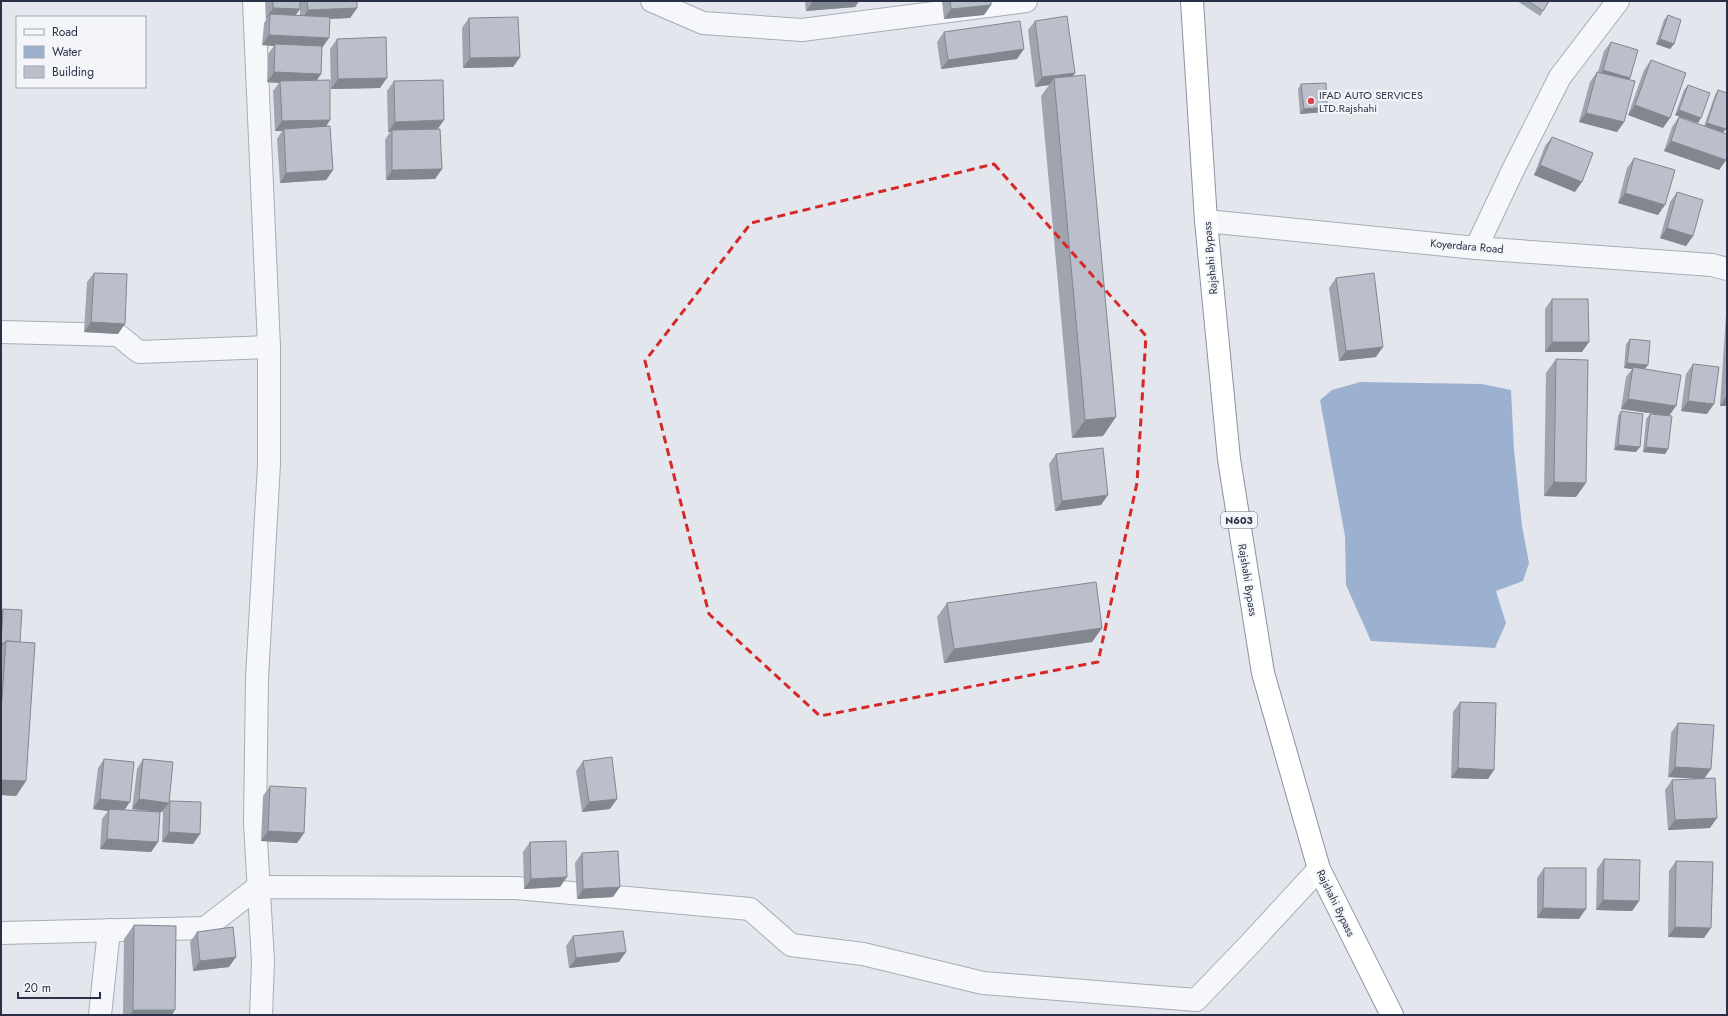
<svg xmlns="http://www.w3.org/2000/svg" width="1728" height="1016" font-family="Jost,sans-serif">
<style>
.water{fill:#9bb1cf}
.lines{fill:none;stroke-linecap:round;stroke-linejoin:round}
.minor-casing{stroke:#a7acb7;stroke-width:24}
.trunk-casing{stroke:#8992a5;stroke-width:24}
.minor{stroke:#f6f7fa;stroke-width:22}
.trunk{stroke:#fff;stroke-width:22}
.wall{fill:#a0a4af}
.shaded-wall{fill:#82868e}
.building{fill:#babfcb;stroke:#82868e}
.marked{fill:none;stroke:#d62828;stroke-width:3;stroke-dasharray:8 5;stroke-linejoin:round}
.poi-dot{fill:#dc3e4a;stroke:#f3f5f9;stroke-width:1.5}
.labels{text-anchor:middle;stroke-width:4;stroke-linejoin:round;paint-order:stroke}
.shield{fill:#f3f5f9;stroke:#666c7c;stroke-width:1}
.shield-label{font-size:10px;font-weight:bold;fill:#293147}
.poi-label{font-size:11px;fill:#293147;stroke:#f3f5f9;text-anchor:start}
.street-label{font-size:11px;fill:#293147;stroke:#f3f5f9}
</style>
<rect width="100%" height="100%" fill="#e3e6ec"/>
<polygon class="water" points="1360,382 1482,384 1511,390 1514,450 1522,526 1529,563 1523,581 1496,591 1506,623 1495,648 1371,641 1346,585 1345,536 1320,400 1332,390"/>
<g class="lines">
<defs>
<g id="minor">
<polyline points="254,1 269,347 269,464 257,678 255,823 263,962 261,1015"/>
<polyline points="652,1 703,23 802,30 1026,1"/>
<polyline points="1206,221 1476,248 1712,265 1727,269"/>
<polyline points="1476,248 1513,170 1560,77 1618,1"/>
<polyline points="1,332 118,335 139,352 269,347"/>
<polyline points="1,933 205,928 258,887 516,888 750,909 791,945 863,954 983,983 1196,1000 1247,947 1319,869"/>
<polyline points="100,1015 109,930"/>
</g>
<polyline id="trunk" points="1192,1 1206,221 1229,459 1263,673 1319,869 1392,1015"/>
</defs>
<use href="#minor" class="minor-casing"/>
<use href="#trunk" class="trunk-casing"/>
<use href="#minor" class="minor"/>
<use href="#trunk" class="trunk"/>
</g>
<g class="wall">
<polygon points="266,1 300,1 295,15 300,15 300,1 357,1 357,8 350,18 330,19 322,48 321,74 317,80 330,120 326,127 333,170 326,180 280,183 277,139 282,131 275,131 273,91 279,83 267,82 268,54 274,46 262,45 264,23 267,18 266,18"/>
<polygon points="805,1 859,1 855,7 806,11"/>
<polygon points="942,1 991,1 991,5 984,15 944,19"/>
<polygon points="1517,1 1549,1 1540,16"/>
<polygon points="1668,15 1674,44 1670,49 1656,44 1664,20"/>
<polygon points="469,18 520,57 513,67 463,68 462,28"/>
<polygon points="1035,21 1075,73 1073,76 1103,436 1072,438 1041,96 1049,85 1035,87 1028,30"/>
<polygon points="944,32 1017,59 941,69 937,42"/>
<polygon points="337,39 380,88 331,89 330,49"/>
<polygon points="1611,42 1630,78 1629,80 1624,122 1617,132 1579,122 1590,82 1597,72 1598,72 1604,51"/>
<polygon points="1651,60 1663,128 1628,115 1644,70"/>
<polygon points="394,81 438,129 442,169 435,179 386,180 385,140 390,132 388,132 387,91"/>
<polygon points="1301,84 1327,107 1324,112 1300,114 1298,89"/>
<polygon points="1688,85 1698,123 1675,115 1684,90"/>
<polygon points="1718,90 1726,129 1723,132 1726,160 1719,170 1664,151 1672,127 1679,117 1704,126 1715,95"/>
<polygon points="1552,137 1575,192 1534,175 1545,146"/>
<polygon points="1634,158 1658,215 1618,203 1627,168"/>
<polygon points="1677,192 1693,236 1686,246 1660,238 1670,202"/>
<polygon points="94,273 118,334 84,332 87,282"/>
<polygon points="1336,278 1376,357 1339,361 1329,288"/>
<polygon points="1552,299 1582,352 1545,352 1545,309"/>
<polygon points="1727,312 1727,406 1720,406 1726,314"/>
<polygon points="1630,339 1645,369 1669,416 1621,409 1626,377 1632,369 1624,368 1626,344"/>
<polygon points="1556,359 1576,497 1544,496 1546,373"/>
<polygon points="1693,364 1707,414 1681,411 1686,374"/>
<polygon points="1621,411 1636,452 1614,450 1618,416"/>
<polygon points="1650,414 1668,449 1665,454 1643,452 1646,419"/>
<polygon points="1056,454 1101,505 1055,511 1049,464"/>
<polygon points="947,603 1102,628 1092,642 944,663 937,617"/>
<polygon points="3,609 20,642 26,781 16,796 1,795 1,612"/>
<polygon points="1460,702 1488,779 1451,778 1453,712"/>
<polygon points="1678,723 1705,778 1710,828 1668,830 1665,790 1672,780 1699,779 1668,777 1671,733"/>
<polygon points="104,759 125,810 152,811 132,809 137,769 143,759 162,812 160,812 158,842 151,852 100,849 102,819 108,811 93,809 98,768"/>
<polygon points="583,761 610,809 582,812 576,771"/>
<polygon points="270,786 304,833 297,843 261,841 263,796"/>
<polygon points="170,801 200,834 193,844 162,842 163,811"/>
<polygon points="530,842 560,887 524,889 523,852"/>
<polygon points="582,853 613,897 577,899 575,863"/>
<polygon points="1604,859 1639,901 1632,911 1596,910 1597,869"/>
<polygon points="1676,861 1704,938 1668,937 1669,871"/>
<polygon points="1544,868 1579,919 1537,918 1537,878"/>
<polygon points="134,925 172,1015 123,1015 124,939"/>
<polygon points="197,932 229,967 193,971 190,942"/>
<polygon points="573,936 619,962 569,968 566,946"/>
</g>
<g class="shaded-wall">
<polygon points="813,1 859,1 855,7 806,11"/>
<polygon points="991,5 984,15 944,19 951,9"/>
<polygon points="273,8 300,9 293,19 270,14 267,18 266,18"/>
<polygon points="357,8 350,18 301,20 308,10"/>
<polygon points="269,35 329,38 322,48 275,44 274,46 262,45"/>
<polygon points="1660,39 1674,44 1670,49 1656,44"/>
<polygon points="1024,49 1017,59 941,69 948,60"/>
<polygon points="520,57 513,67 463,68 470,58"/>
<polygon points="1603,70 1630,78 1623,88 1596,80"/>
<polygon points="274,72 321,74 314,84 280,81 279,83 267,82"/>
<polygon points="1075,73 1068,83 1054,78 1049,85 1035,87 1042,77"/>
<polygon points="387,78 380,88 331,89 338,79"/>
<polygon points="1635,105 1670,118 1663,128 1628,115"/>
<polygon points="1327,107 1324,112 1300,114 1304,109"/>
<polygon points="1679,110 1701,118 1698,123 1675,115"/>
<polygon points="1586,113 1624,122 1617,132 1579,122"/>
<polygon points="330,120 323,130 284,129 282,131 275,131 282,121"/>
<polygon points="444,120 437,130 392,130 390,132 388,132 395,122"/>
<polygon points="1707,123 1726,129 1722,134 1704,128"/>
<polygon points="1671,141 1726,160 1719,170 1664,151"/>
<polygon points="1540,165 1582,182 1575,192 1534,175"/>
<polygon points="442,169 435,179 386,180 392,170"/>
<polygon points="333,170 326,180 280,183 286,173"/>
<polygon points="1625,193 1665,205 1658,215 1618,203"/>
<polygon points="1667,228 1693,236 1686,246 1660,238"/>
<polygon points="91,322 125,324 118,334 84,332"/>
<polygon points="1552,342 1589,342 1582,352 1545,352"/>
<polygon points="1383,347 1376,357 1339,361 1346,351"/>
<polygon points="1627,363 1648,365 1644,370 1633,367 1632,369 1624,368"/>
<polygon points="1727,395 1727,406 1720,406"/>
<polygon points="1628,399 1676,406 1669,416 1621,409"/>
<polygon points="1688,401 1714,404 1707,414 1681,411"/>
<polygon points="1116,417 1103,436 1072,438 1085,420"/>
<polygon points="1618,445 1640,447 1636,452 1614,450"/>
<polygon points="1646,447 1668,449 1665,454 1643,452"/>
<polygon points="1554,482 1586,483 1576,497 1544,496"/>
<polygon points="1108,495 1101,505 1055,511 1062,501"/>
<polygon points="1102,628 1092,642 944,663 954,649"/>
<polygon points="1,643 4,643 1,648"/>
<polygon points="1675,767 1711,769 1704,779 1668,777"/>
<polygon points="1458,768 1494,770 1488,779 1451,778"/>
<polygon points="1,780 26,781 16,796 1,795"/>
<polygon points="100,799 130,802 123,812 109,809 108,811 93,809"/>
<polygon points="139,799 169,803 162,812 132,809"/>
<polygon points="617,799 610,809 582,812 589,802"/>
<polygon points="1717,818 1710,828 1668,830 1675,820"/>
<polygon points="268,831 304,833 297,843 261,841"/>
<polygon points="169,832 200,834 193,844 162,842"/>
<polygon points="107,839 158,842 151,852 100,849"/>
<polygon points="567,877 560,887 524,889 531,879"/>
<polygon points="620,887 613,897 577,899 583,889"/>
<polygon points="1603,900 1639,901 1632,911 1596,910"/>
<polygon points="1543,908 1586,909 1579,919 1537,918"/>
<polygon points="1675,927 1711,928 1704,938 1668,937"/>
<polygon points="626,952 619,962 569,968 576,958"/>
<polygon points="236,957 229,967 193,971 200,961"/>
<polygon points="133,1010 175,1010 172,1015 130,1015"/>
</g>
<g class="building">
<polygon points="273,1 300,1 300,9 273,8"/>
<polygon points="307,1 357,1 357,8 308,10"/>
<polygon points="950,1 991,1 991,5 951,9"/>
<polygon points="1528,1 1549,1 1543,11"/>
<polygon points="270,14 330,17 329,38 269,35"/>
<polygon points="1668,15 1681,20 1674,44 1660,39"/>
<polygon points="1067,16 1075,73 1042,77 1035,21"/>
<polygon points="518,17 520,57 470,58 469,18"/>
<polygon points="1020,21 1024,49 948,60 944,32"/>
<polygon points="386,37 387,78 338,79 337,39"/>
<polygon points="1611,42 1638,50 1630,78 1603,70"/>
<polygon points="275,44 322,46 321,74 274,72"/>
<polygon points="1651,60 1686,73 1670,118 1635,105"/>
<polygon points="1597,72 1635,81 1624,122 1586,113"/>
<polygon points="1085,75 1116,417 1085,420 1054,78"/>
<polygon points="330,80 330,120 282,121 280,81"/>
<polygon points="443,80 444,120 395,122 394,81"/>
<polygon points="1326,83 1327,107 1304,109 1301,84"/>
<polygon points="1688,85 1710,93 1701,118 1679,110"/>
<polygon points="1718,90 1727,93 1727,125 1726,129 1707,123"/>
<polygon points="1679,117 1727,134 1727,157 1726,160 1671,141"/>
<polygon points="330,126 333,170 286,173 284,129"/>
<polygon points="440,129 442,169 392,170 392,130"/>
<polygon points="1552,137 1593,153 1582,182 1540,165"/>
<polygon points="1634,158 1675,170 1665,205 1625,193"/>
<polygon points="1677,192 1703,200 1693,236 1667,228"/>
<polygon points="94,273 127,274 125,324 91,322"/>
<polygon points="1374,273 1383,347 1346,351 1336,278"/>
<polygon points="1552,299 1588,299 1589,342 1552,342"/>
<polygon points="1630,339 1650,341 1648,365 1627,363"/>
<polygon points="1556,359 1588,360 1586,483 1554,482"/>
<polygon points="1693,364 1719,367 1714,404 1688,401"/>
<polygon points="1633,367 1681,375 1676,406 1628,399"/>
<polygon points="1621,411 1643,414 1640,447 1618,445"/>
<polygon points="1650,414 1672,416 1668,449 1646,447"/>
<polygon points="1103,448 1108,495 1062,501 1056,454"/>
<polygon points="1096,582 1102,628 954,649 947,603"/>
<polygon points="3,609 22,610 20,642 6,641 4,643 1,643"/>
<polygon points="6,641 35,643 26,781 1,780 1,712"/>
<polygon points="1460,702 1496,703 1494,770 1458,768"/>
<polygon points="1678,723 1714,725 1711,769 1675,767"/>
<polygon points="612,757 617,799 589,802 583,761"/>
<polygon points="104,759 134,762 130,802 100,799"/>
<polygon points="143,759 173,762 169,803 139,799"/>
<polygon points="1715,778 1717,818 1675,820 1672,780"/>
<polygon points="270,786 306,788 304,833 268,831"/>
<polygon points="170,801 201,802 200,834 169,832"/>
<polygon points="109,809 160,812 158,842 107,839"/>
<polygon points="566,841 567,877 531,879 530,842"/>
<polygon points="618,851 620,887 583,889 582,853"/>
<polygon points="1604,859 1640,860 1639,901 1603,900"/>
<polygon points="1676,861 1713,862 1711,928 1675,927"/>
<polygon points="1544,868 1586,868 1586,909 1543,908"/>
<polygon points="134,925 176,926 175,1010 133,1010"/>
<polygon points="233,927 236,957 200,961 197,932"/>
<polygon points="623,931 626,952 576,958 573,936"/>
</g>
<path class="marked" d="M994,164L1146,336L1137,483L1098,662L820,716L709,614L645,361L751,223Z"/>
<circle class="poi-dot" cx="1311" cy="101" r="4"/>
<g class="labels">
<rect class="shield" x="1221" y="512" width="36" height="16" rx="3"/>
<g class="shield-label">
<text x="1239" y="524">N603</text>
</g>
<g class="poi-label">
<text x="1319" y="99">IFAD AUTO SERVICES<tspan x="1319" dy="13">LTD.Rajshahi</tspan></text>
</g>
<g class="street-label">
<text transform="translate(1467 246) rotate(5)" y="4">Koyerdara Road</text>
<text transform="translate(1210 258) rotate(-95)" y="4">Rajshahi Bypass</text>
<text transform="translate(1248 580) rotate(81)" y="4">Rajshahi Bypass</text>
<text transform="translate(1336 903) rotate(64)" y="4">Rajshahi Bypass</text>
</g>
</g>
<rect width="1728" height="1016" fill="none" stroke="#293147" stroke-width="4"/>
<rect x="16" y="16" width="130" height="72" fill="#f3f5f9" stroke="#a2a7b2"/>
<rect x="24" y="29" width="20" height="6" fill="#f6f7fa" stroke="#a2a7b2"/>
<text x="52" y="36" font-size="12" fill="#293147">Road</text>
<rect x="24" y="46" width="20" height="12" fill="#9bb1cf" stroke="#a2a7b2"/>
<text x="52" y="56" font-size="12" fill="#293147">Water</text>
<rect x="24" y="66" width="20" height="12" fill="#babfcb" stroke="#a2a7b2"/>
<text x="52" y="76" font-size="12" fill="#293147">Building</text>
<path d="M18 992v6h82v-6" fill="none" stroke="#293147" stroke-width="2"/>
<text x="24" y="992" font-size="12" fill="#293147" stroke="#f3f5f9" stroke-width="3" paint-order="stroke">20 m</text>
</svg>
